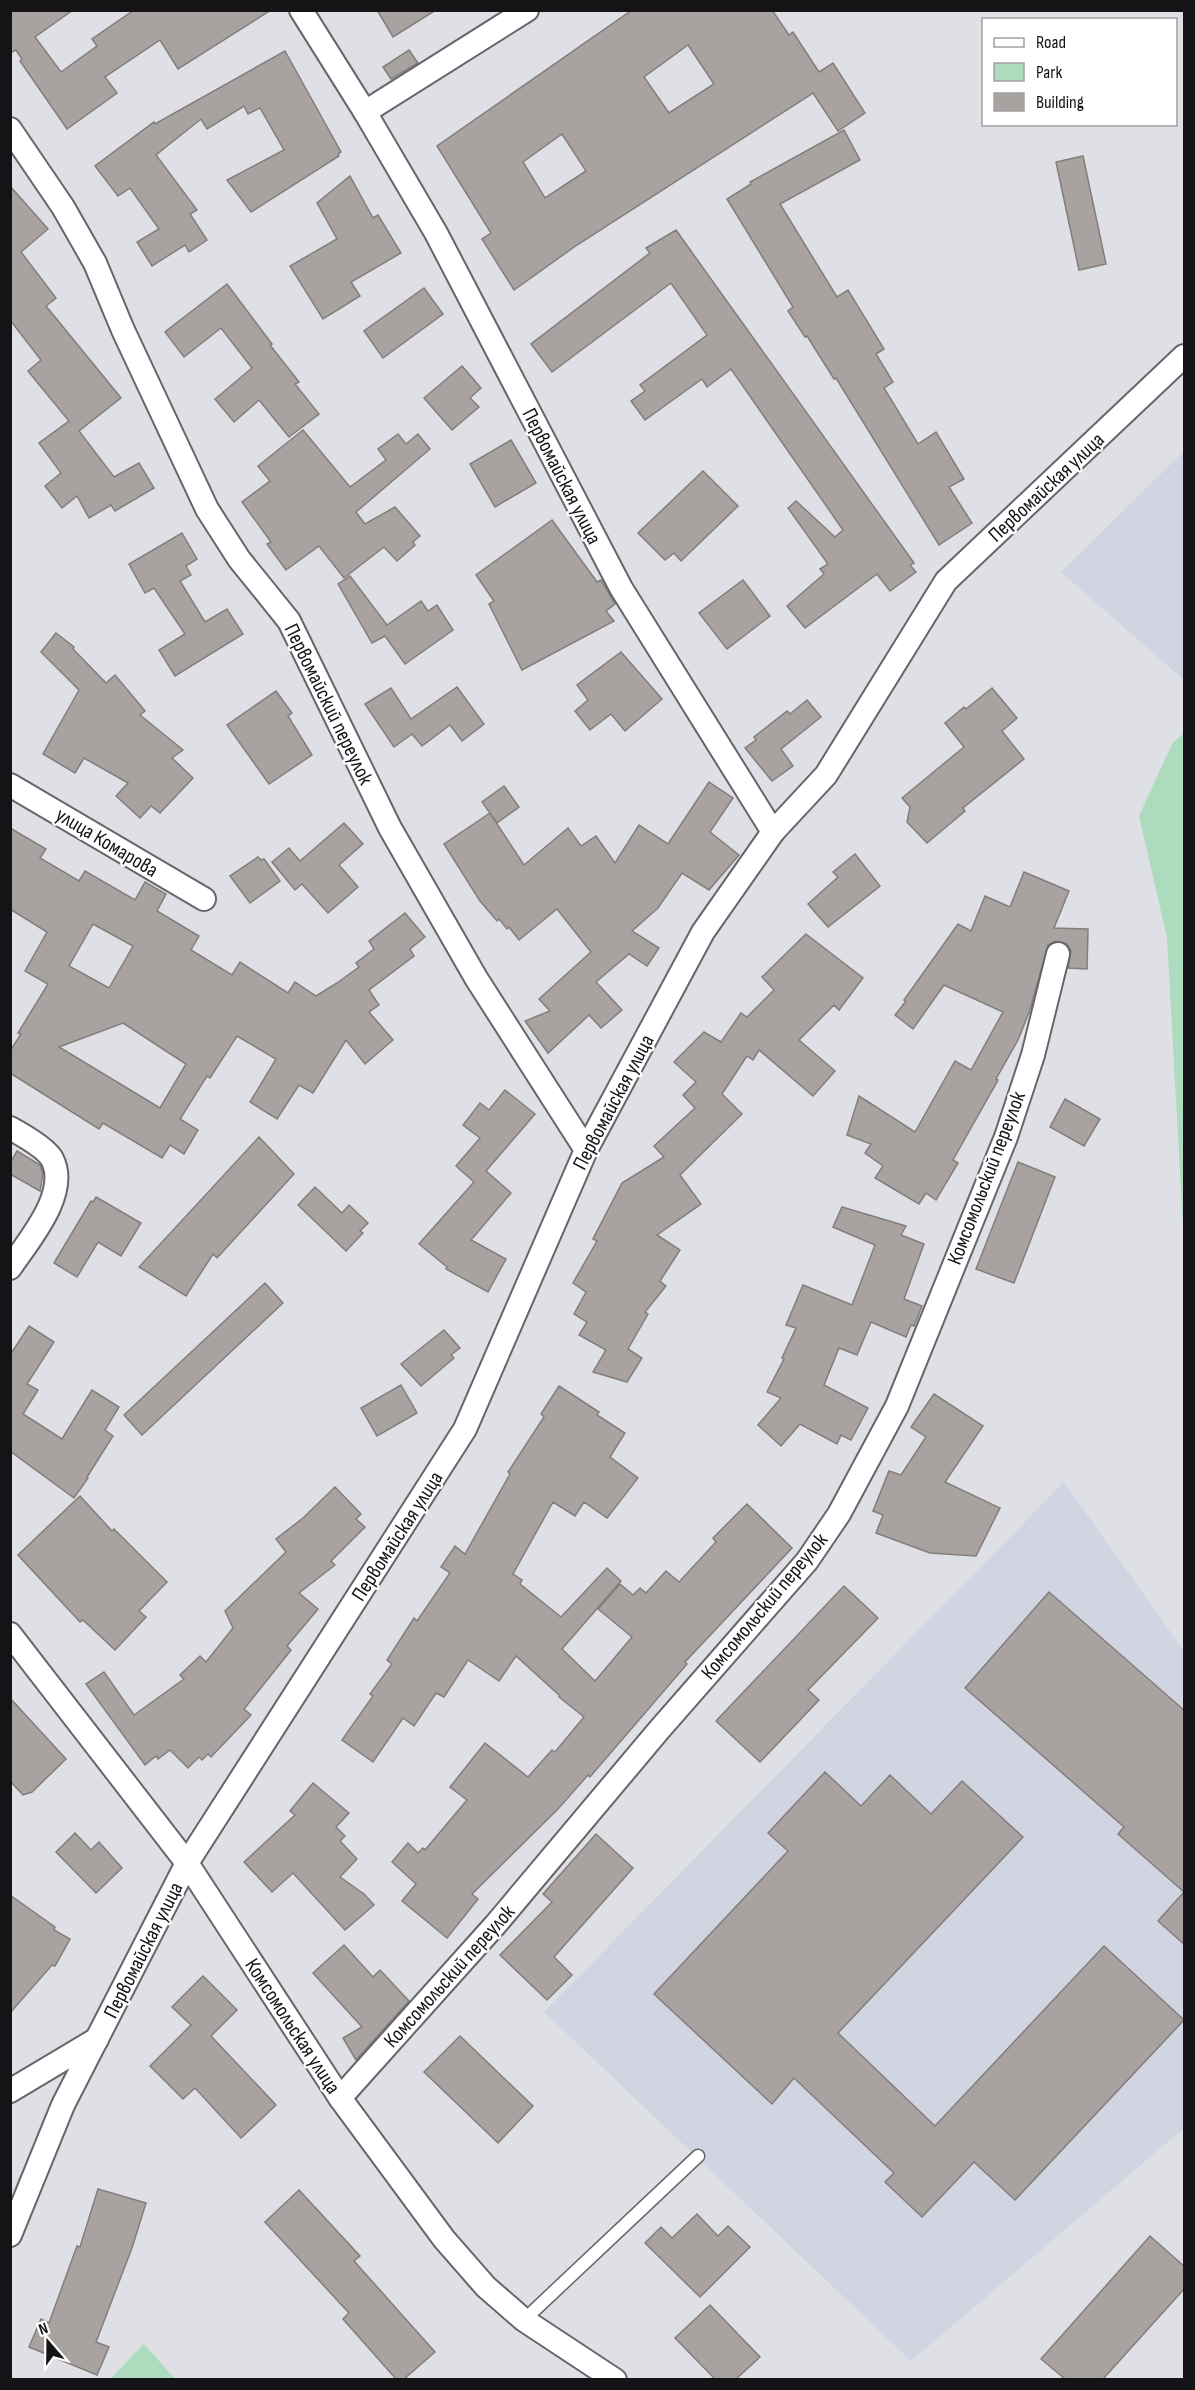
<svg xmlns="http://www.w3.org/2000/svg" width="1195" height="2390" font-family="'Sofia Sans Condensed',sans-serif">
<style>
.built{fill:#d1d5e2}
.green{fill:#addbbd}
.building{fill:#a8a2a0;stroke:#837d7b;stroke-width:1.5;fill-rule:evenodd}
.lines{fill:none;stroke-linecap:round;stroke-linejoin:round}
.lane-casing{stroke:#65666b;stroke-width:15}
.street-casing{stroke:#65666b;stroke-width:26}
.lane{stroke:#fff;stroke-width:12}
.street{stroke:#fff;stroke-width:22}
.labels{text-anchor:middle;stroke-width:4.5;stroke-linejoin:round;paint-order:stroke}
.street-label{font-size:21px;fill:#141416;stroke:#fff}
</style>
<rect width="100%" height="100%" fill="#dfe0e6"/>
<g class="built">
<polygon points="1184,451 1184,450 1184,680 1061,572"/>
<polygon points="1064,1482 1184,1651 1184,2128 911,2361 544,2012"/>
</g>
<g class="green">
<polygon points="1184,733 1184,1244 1167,938 1139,816 1172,744"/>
<polygon points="144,2344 175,2379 110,2379"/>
</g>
<g class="building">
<polygon points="10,10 73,10 35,37 61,72 97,46 92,39 134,10 271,10 178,69 160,40 105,77 117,93 67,129 20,61 22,59 16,50 10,53"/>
<polygon points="377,10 436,10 393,37"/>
<path d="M632,10H772L789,35L793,32L819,72L833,63L865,113L838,131L813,93L577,245L514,290L482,239L491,233L437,146ZM688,45L714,84L669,113L644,77ZM562,134L586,171L545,198L523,162Z"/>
<polygon points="409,50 418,63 391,79 383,67"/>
<polygon points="285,51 341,152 338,154 339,156 251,212 227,180 284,150 260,108 248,114 244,106 207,129 201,119 156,155 197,210 190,214 207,240 189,252 185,245 152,266 137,242 159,229 130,188 118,196 95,166 154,122 155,124"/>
<polygon points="844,130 860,160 780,204 837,297 848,290 884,349 876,354 893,382 884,388 918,444 936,432 964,479 949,487 972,523 939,545 836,378 834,379 807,336 805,337 788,311 793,307 727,199 751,184 750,182"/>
<polygon points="1083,156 1106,264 1079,270 1056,162"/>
<polygon points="350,176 373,218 378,215 401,253 351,282 360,296 323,319 290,266 337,239 317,203"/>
<polygon points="10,186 48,229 21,252 56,298 46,306 121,398 79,431 114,477 139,463 154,488 115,511 111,505 89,518 77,496 62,508 45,486 61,473 39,443 69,421 28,371 41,360 10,320"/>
<polygon points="676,230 914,563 910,565 916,572 890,591 877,574 805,628 787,606 824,574 820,569 828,564 788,508 796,501 835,537 843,530 731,369 707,387 702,379 645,420 631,401 645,391 640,385 707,335 671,283 552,372 531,344 650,253 646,248"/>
<polygon points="227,284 272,344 270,345 299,382 295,384 319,414 289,437 259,400 234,422 215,399 252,368 221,328 184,357 165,332"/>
<polygon points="424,288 443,314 383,358 364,331"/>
<polygon points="462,366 481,388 470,398 479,407 452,430 424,398"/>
<polygon points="303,430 350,487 386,460 378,449 398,434 406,444 418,434 430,449 356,512 365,524 395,507 420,536 413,542 415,545 397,561 384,547 344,578 319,546 286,570 267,544 271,542 242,502 270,481 258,466"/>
<polygon points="511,440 536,483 495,507 470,464"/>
<polygon points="703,471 738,506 681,561 674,553 665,560 638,533"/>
<polygon points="552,520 597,582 601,580 615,604 606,611 614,621 522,670 489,604 494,601 476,575"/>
<polygon points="182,533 197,559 186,566 191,575 180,581 205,622 227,609 243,634 175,676 159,650 185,634 154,588 145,593 129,564"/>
<polygon points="350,576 387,625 421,601 428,611 437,605 453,630 405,664 385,636 372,643 338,584"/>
<polygon points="743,580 770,616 727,649 699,613"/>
<polygon points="56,633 74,647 73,649 106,683 115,675 145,711 140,715 183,750 172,758 193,778 160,813 151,806 140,818 116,796 128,783 84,758 75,773 43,754 79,690 41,652"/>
<polygon points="621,652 662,699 625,731 611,714 590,730 575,711 588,700 577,685"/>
<polygon points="457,687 484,724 462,741 450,725 422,746 412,734 394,747 365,704 391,688 411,719"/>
<polygon points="992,688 1017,718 1002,731 1024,759 963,808 965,811 927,843 907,822 910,807 902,798 964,747 945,723 964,707 966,709"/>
<polygon points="276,691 292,713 288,716 312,755 269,784 227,725"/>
<polygon points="807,700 821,717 781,749 793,766 772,781 745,748 756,740 754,737 787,711 790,714"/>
<polygon points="709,782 733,798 710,832 739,855 709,890 682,873 658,908 632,931 659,948 647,966 629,954 596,982 622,1010 601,1028 589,1015 548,1053 525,1021 550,1011 539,999 591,952 557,909 519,940 509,927 507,929 499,919 497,921 480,901 444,844 490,813 524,865 568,828 581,846 596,836 615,863 639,825 668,844"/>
<polygon points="504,786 519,807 497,823 482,802"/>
<polygon points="344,823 363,844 339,865 358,887 328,913 302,884 295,890 272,862 289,848 300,861"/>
<path d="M10,828L46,849L40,858L79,881L85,871L135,900L145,882L166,894L157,911L199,936L191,950L232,975L240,962L288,993L295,982L316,996L337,983L359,967L356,963L374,949L369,941L405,913L425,937L410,949L414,956L369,990L379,1005L369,1012L393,1040L365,1064L346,1040L313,1093L299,1085L277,1119L250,1102L276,1059L237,1036L210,1078L207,1076L180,1119L198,1130L184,1154L170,1145L162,1158L103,1123L99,1129L10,1073V1051L21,1034L18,1033L48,984L25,971L47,932L10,909ZM93,924L133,946L109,988L69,966ZM123,1023L186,1064L160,1108L59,1047Z"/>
<polygon points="855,854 880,886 828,927 808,904 838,877 833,872"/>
<polygon points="258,857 261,860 264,859 280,881 250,903 230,876"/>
<polygon points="1024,872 1069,891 1054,928 1088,929 1087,969 1068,968 1071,951 1067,944 1055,941 1048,945 1030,1010 1018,1040 996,1079 998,1080 953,1160 958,1163 936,1200 926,1193 919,1204 875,1178 883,1166 865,1153 871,1144 847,1135 859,1096 915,1132 955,1061 971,1070 1003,1012 944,985 913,1029 895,1015 906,1001 904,1000 958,924 971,931 985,896 1010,907"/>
<polygon points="806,934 863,978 839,1010 834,1005 799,1040 835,1071 813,1096 759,1050 753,1060 747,1056 722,1094 742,1114 680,1175 701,1204 657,1235 680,1250 660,1281 666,1286 645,1312 648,1314 628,1349 642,1358 627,1382 593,1372 606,1350 579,1335 587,1322 574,1314 586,1292 573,1283 597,1241 593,1239 622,1183 664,1157 654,1146 695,1108 683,1095 696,1082 674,1062 704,1032 721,1042 741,1013 747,1017 774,990 762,977"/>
<polygon points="505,1090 535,1114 486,1171 511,1193 471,1240 506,1259 488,1292 446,1269 447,1267 419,1244 474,1182 456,1166 480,1138 463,1125 480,1103 489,1110"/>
<polygon points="1065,1099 1100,1119 1084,1146 1050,1127"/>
<polygon points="259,1137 294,1174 217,1258 213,1254 186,1296 139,1267"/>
<polygon points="17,1151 40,1165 43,1174 40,1191 10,1174 10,1163"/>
<polygon points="1018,1162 1055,1177 1014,1283 976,1269"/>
<polygon points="315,1187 342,1213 349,1205 368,1223 360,1231 363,1233 346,1251 298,1205"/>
<polygon points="96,1197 141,1223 121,1256 98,1242 77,1277 54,1263 91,1201 93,1202"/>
<polygon points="842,1207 906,1226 901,1235 924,1244 904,1299 922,1306 914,1326 911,1325 906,1337 871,1322 857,1355 839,1348 824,1385 868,1408 851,1440 841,1435 837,1444 800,1424 781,1446 758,1425 781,1398 767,1392 784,1359 782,1358 796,1328 786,1325 803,1285 852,1305 875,1245 833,1227"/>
<polygon points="265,1283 283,1303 142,1435 124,1415"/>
<polygon points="29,1326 54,1342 27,1384 38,1390 23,1414 62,1439 92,1390 119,1407 105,1430 113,1436 87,1477 88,1478 74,1498 10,1451 10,1355"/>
<polygon points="444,1330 460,1348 451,1355 454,1358 421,1386 401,1364"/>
<polygon points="401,1385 417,1413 377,1436 361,1408"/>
<polygon points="559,1386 599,1412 597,1415 625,1433 610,1457 638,1478 607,1518 584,1502 575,1516 553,1502 513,1574 522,1580 520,1584 561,1617 607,1568 621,1581 562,1649 595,1681 632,1637 598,1609 620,1584 633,1595 640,1588 646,1593 666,1571 679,1582 716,1542 713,1538 747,1504 792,1548 685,1662 687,1664 590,1777 588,1775 558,1809 472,1894 478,1899 447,1938 402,1901 416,1884 392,1862 408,1843 418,1853 423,1848 425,1850 467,1800 450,1787 485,1743 528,1777 552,1750 555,1752 584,1717 559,1697 560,1696 516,1656 499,1681 468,1660 444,1697 436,1693 414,1726 403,1718 373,1762 342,1740 373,1696 370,1694 392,1664 387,1660 414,1618 417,1621 450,1573 441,1567 455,1546 465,1554 510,1474 508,1472 544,1417 541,1414"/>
<polygon points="934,1394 983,1426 945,1482 1000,1508 976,1556 930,1553 876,1533 883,1515 873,1511 889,1471 901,1475 926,1437 911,1427"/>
<polygon points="335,1487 361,1514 356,1519 365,1527 331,1561 335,1565 299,1593 318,1609 287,1646 291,1650 244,1709 251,1715 211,1757 208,1754 202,1760 199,1757 188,1768 170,1750 158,1759 156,1756 145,1765 86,1684 104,1672 134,1715 184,1679 180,1675 200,1656 206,1662 233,1628 225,1611 286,1552 276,1539 303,1518"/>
<polygon points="80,1496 112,1531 114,1529 167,1582 139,1611 146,1617 115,1650 83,1620 80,1622 18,1555"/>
<polygon points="844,1586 878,1618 808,1690 819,1700 760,1762 716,1721"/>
<polygon points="1049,1592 1185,1711 1185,1945 1158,1921 1184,1892 1118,1834 1124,1827 965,1688"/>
<polygon points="10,1698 66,1759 32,1792 23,1795 10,1781"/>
<polygon points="825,1772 861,1806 890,1775 931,1814 962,1781 1023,1837 838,2033 935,2126 1104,1946 1184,2020 1015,2200 974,2162 922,2217 885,2182 894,2173 794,2078 772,2104 654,1994 788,1851 768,1833"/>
<polygon points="313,1783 349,1813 336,1827 345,1836 340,1841 357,1859 340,1877 364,1894 374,1905 345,1930 293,1873 272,1892 244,1862 295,1815 290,1811"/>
<polygon points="75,1833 91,1850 99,1842 122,1868 96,1893 56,1852"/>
<polygon points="596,1834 633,1868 554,1957 572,1975 547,2000 500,1955 552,1902 543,1894"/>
<polygon points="10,1895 55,1927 54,1930 70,1939 55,1966 52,1965 10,2013"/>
<polygon points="344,1945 373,1977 380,1970 409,2001 356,2060 343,2038 362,2027 313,1973"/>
<polygon points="203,1976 237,2010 211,2036 276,2105 241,2138 195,2088 183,2099 150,2066 191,2025 172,2007"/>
<polygon points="460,2036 533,2106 498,2143 424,2072"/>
<polygon points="98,2189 146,2203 132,2248 96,2342 109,2347 97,2375 29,2347 41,2319 49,2323 77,2246 80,2247"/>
<polygon points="299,2190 360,2256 354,2261 435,2352 404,2379 396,2379 343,2319 349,2313 265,2222"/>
<polygon points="697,2214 718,2236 728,2226 750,2247 700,2297 645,2243 661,2227 672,2238"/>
<polygon points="1150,2236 1185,2267 1185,2288 1103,2379 1065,2379 1041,2359"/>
<polygon points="710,2305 760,2357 736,2379 715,2379 675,2338"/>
</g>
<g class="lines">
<defs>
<polyline id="lane" points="524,2320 698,2156"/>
<g id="street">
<polyline points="301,10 365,112 436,233 621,588 773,832"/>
<polyline points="365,112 527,10"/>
<polyline points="10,129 63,207 95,263 123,330 207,509 239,559 289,621 390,828 476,978 586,1150"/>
<polyline points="10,785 204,899"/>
<path d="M10,1128C21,1134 46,1148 52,1159C70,1193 29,1240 10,1268"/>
<polyline points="10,1634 187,1863 340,2098 444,2239 486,2287 524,2320 615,2380"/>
<polyline points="10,2091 97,2039"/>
<polyline points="340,2098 496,1924 659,1730 807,1561 839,1514 897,1406 1006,1137 1033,1055 1058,954"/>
<polyline points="10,2235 63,2105 187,1863 465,1429 586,1150 703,932 773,832 826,775 946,581 1184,356"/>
</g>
</defs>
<use href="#lane" class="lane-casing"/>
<use href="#street" class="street-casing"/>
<use href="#lane" class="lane"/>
<use href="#street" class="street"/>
</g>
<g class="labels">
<g class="street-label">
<text transform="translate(562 476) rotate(63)" y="7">Первомайская улица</text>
<text transform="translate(1046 487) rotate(-43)" y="7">Первомайская улица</text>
<text transform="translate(329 704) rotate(64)" y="7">Первомайский переулок</text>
<text transform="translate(107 842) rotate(31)" y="7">улица Комарова</text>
<text transform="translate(613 1102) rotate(-62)" y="7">Первомайская улица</text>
<text transform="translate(986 1178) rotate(-69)" y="7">Комсомольский переулок</text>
<text transform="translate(397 1536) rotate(-57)" y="7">Первомайская улица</text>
<text transform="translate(764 1606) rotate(-50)" y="7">Комсомольский переулок</text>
<text transform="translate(143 1950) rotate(-63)" y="7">Первомайская улица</text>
<text transform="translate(449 1976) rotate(-48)" y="7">Комсомольский переулок</text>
<text transform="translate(293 2026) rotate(57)" y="7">Комсомольская улица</text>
</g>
</g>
<rect width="1195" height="2390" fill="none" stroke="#141416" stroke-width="24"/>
<rect x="982" y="18" width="195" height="108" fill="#ffffff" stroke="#a1a1a2" stroke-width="1.5"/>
<rect x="994" y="38" width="30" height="9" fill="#ffffff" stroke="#a1a1a2" stroke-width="1.5"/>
<text x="1036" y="48" font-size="18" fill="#141416">Road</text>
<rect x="994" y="63" width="30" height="18" fill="#addbbd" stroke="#a1a1a2" stroke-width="1.5"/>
<text x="1036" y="78" font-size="18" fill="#141416">Park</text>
<rect x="994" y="93" width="30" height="18" fill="#a8a2a0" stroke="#a1a1a2" stroke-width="1.5"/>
<text x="1036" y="108" font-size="18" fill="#141416">Building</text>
<g transform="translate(48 2342) rotate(340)" stroke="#ffffff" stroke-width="4.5" paint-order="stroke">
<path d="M0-4.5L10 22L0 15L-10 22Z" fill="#141416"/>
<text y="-9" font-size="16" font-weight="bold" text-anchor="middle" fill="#141416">N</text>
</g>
</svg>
